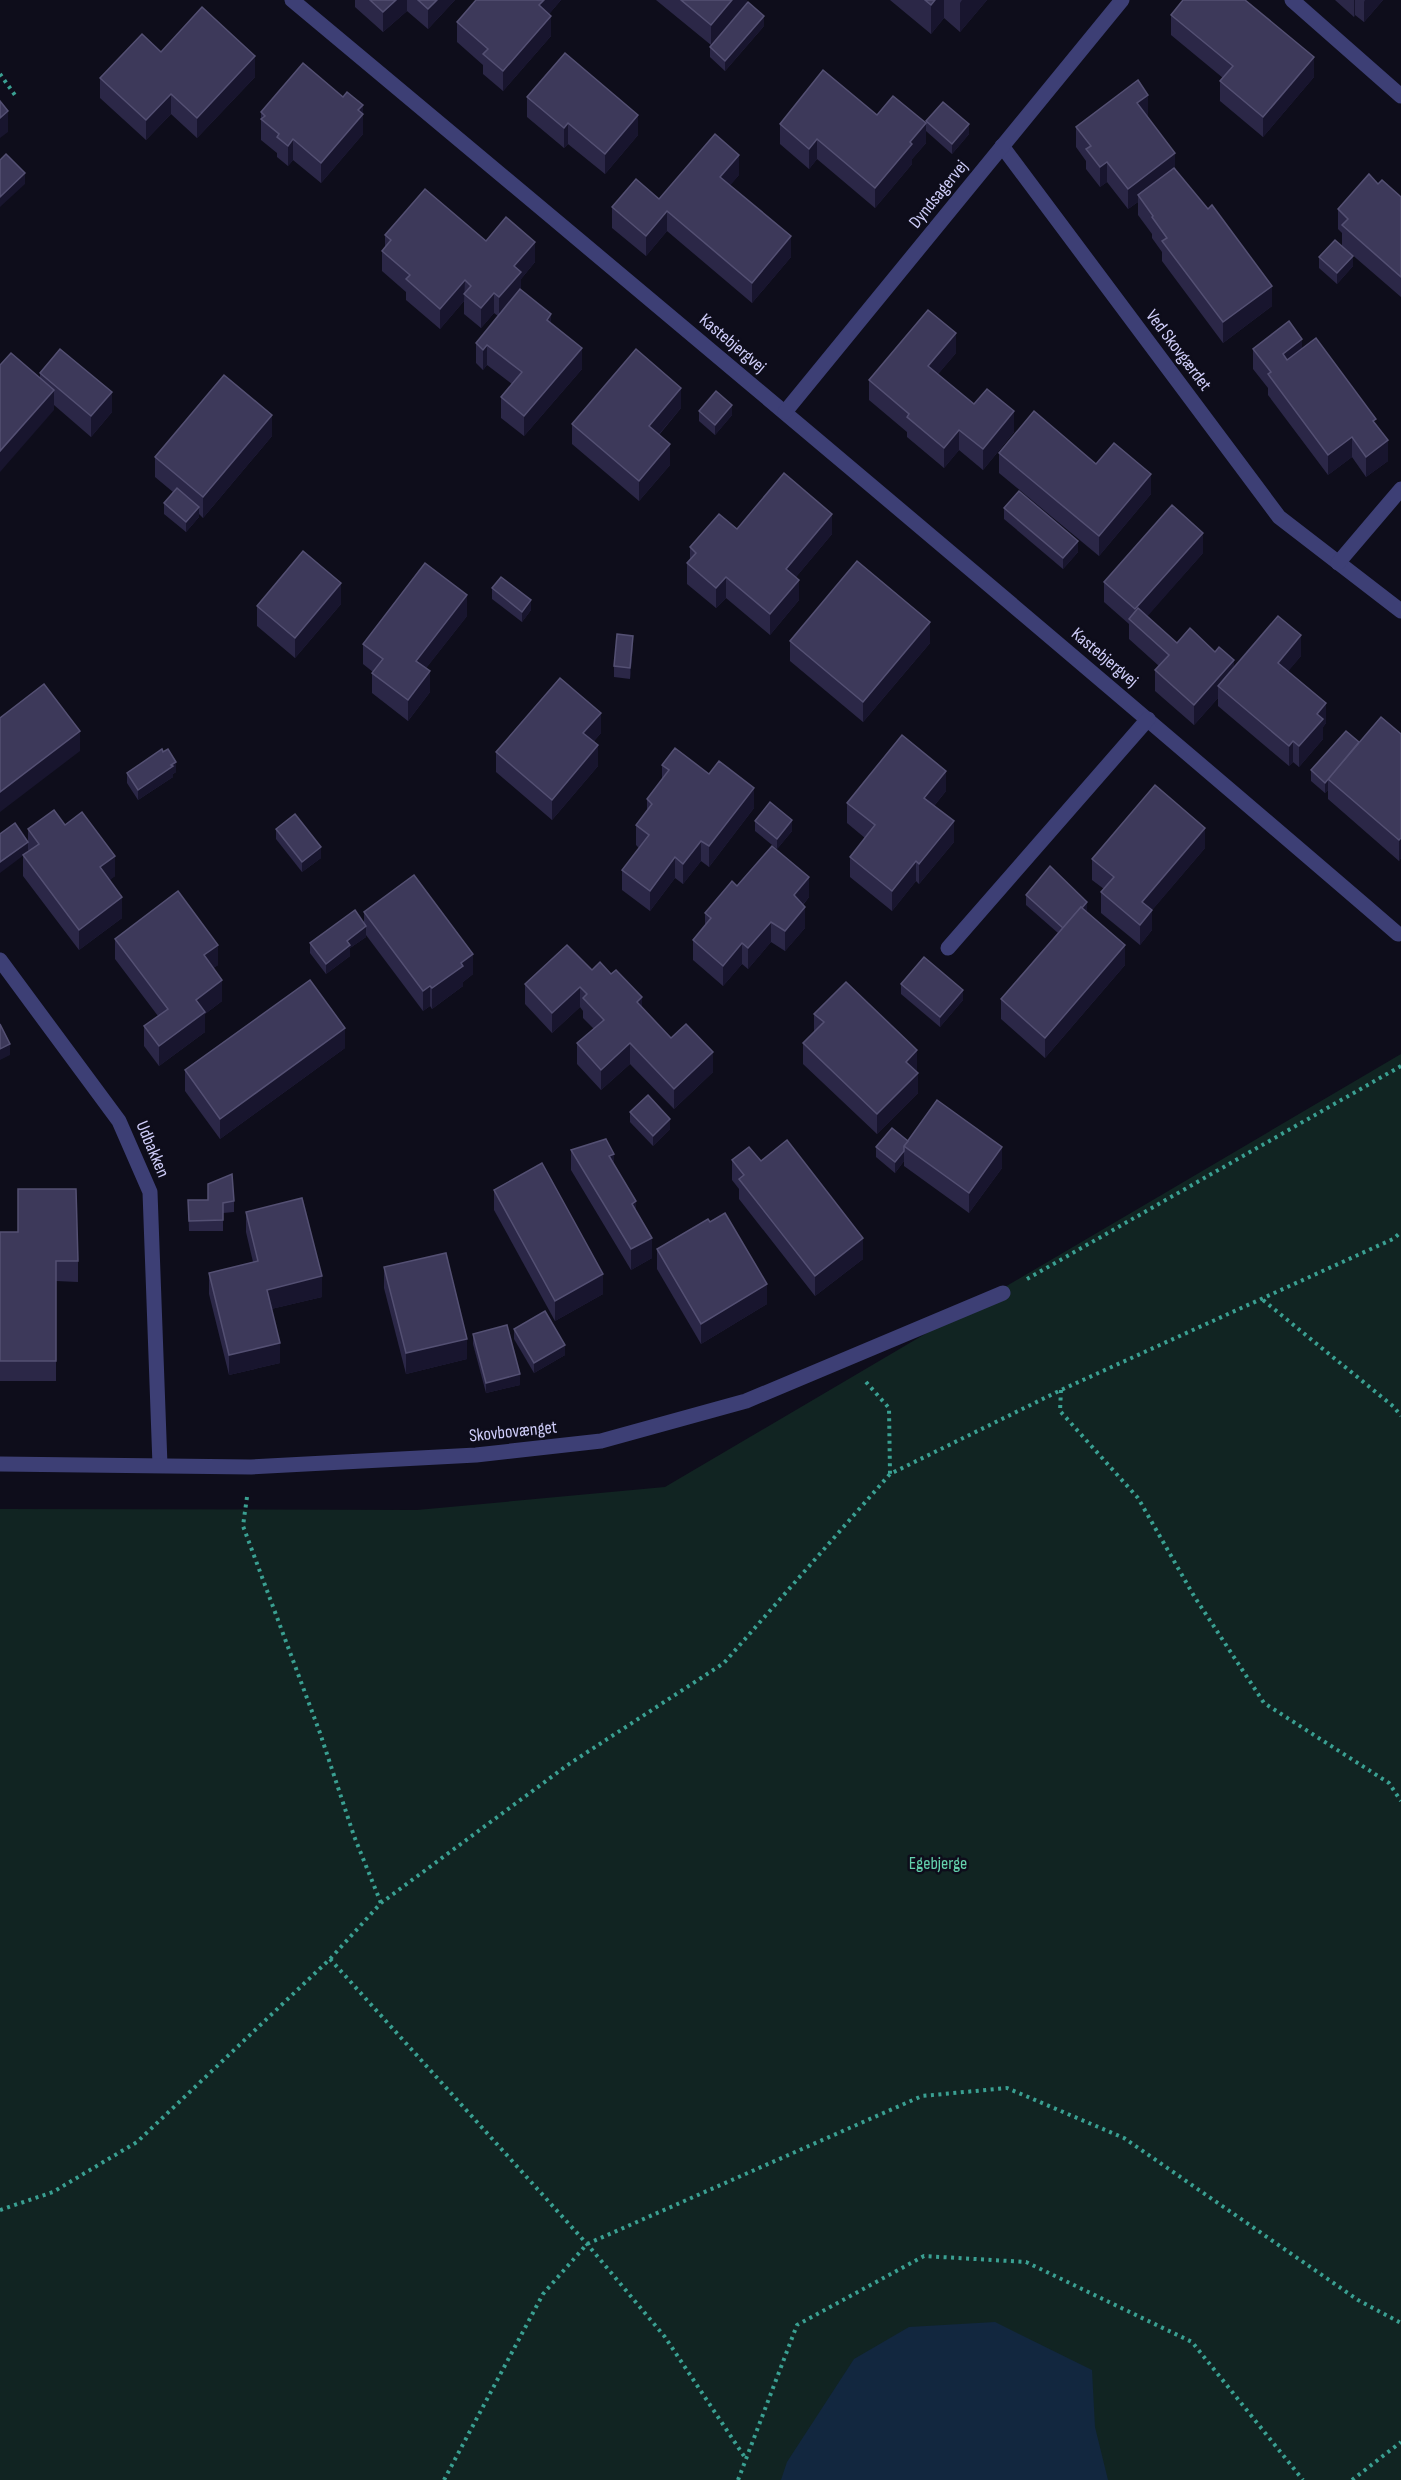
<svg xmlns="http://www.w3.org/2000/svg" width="1401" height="2480" font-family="'Sofia Sans Condensed',sans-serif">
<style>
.green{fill:#112422}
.water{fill:#12273f}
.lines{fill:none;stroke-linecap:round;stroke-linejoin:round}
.path{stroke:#3aa092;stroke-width:4;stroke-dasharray:3 4.5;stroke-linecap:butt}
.minor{stroke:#3d3f75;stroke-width:15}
.wall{fill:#2b2747}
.shaded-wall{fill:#18152e}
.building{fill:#3d395a;stroke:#545073;stroke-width:1.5}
.labels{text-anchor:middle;stroke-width:5;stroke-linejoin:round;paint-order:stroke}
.street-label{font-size:18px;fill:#cfcdf9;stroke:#0e0d1b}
.park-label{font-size:18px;fill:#63d0ac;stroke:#0e0d1b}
</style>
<rect width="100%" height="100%" fill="#0e0d1b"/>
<polygon class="green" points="1401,1054 1401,2480 0,2480 0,1509 417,1510 665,1487"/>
<polygon class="water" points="995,2322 1092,2370 1095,2427 1108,2480 781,2480 787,2462 854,2359 909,2327"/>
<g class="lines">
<g class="path">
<polyline points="0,74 17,98"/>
<polyline points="1027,1279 1401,1066"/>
<polyline points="1263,1300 1394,1407 1401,1416"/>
<polyline points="866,1382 889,1408 890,1474"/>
<polyline points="1061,1390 1060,1411 1138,1498 1194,1596 1264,1703 1389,1783 1401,1801"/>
<polyline points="247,1497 243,1526 320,1733 354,1836 381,1903"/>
<polyline points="330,1959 587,2244 665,2337 744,2456"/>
<polyline points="0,2210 53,2192 137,2142 330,1959 381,1903 569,1764 724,1663 890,1474 1061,1390 1393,1239 1401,1232"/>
<polyline points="444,2480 543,2294 587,2244 922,2096 1007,2088 1124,2138 1358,2300 1401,2323"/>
<polyline points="738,2480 797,2325 924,2256 1026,2262 1192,2342 1303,2480"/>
<polyline points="1352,2480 1401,2442"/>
</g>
<g class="minor">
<path d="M292,0C662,309 1032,619 1398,934"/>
<polyline points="1292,0 1401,96"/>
<polyline points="1002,146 1279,517 1401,611"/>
<polyline points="785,412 1122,0"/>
<polyline points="1338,563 1401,489"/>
<polyline points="948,948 1148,719"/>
<polyline points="0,960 119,1121 150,1192 160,1465"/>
<polyline points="0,1464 251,1467 476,1455 601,1441 746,1401 1003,1293"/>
</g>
</g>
<g class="wall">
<polygon points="355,0 455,0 428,29 407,11 383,32 355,7"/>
<polygon points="476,0 561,0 549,14 551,36 503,91 483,74 483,65 457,42 457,22"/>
<polygon points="656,0 747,0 747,2 716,39 764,26 725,71 710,57 710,47 711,45"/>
<polygon points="890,0 987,0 960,32 944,18 931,34"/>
<polygon points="1335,0 1383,0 1364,22 1355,15 1354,17"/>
<polygon points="1171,15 1314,77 1263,137 1220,101 1220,81 1223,78 1171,35"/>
<polygon points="161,52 255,77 197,138 171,114 146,140 100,98 100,78"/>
<polygon points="343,97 363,105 363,134 321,183 293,160 288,166 277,157 277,153 261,140 261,112"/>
<polygon points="527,97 638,135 605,174 568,144 564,148 527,117"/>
<polygon points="877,115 926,143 912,159 912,164 875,208 817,159 809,169 780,144 780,124"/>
<polygon points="1148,115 1147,116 1175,168 1272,306 1223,343 1162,261 1162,252 1152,238 1152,234 1138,215 1138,202 1128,209 1107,182 1100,187 1086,169 1086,161 1076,147 1076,127"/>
<polygon points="926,121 969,134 952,154 926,131"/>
<polygon points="739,175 730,185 791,257 752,303 667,231 646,256 612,228 612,207 659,199"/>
<polygon points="1378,184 1401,197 1401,297 1342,246 1342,233 1338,229 1338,209"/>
<polygon points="385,235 486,241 535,262 521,279 521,290 551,324 582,369 524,436 501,418 501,397 512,384 487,365 483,370 476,363 476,343 498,316 494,313 481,328 464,314 464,301 440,329 406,300 406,292 382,271 382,251 385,247"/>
<polygon points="1319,257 1353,266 1337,284 1319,268"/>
<polygon points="1302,348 1376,424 1388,461 1366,477 1352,457 1328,475 1268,395 1268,388 1253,369 1253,349"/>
<polygon points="956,353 938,374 974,404 1014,432 983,470 959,450 944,468 907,437 907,432 869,400 869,380"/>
<polygon points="40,373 112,412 91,437 54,405 54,410 40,378"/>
<polygon points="681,408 659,435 670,465 639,501 572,444 572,424"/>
<polygon points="699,411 732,415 715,435 699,421"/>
<polygon points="272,436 203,518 199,514 199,517 186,532 164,514 164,503 173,492 155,477 155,457"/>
<polygon points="999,453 1096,464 1151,494 1099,556 999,473"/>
<polygon points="1004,508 1078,552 1063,569 1004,519"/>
<polygon points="737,529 832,534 796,577 799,600 770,635 726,598 716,608 687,584 687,563 690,559 690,547"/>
<polygon points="1203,553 1147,616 1177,643 1215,652 1234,668 1301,656 1288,671 1326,723 1323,727 1323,739 1299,767 1293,762 1289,766 1218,706 1218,698 1194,725 1155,691 1155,670 1159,666 1129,639 1129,624 1104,602 1104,582"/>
<polygon points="492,588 531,610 522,622 492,599"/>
<polygon points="341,604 295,658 257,626 257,606"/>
<polygon points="467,616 426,668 430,692 408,721 372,693 372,673 373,672 363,664 363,644"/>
<polygon points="790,641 930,643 863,722 790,661"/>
<polygon points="633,646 630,679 614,677 614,666"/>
<polygon points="601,733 594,741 598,766 552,820 496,772 496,752"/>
<polygon points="1401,734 1401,858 1399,861 1328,799 1328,790 1325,793 1311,781 1311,770 1359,742"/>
<polygon points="662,765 709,774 754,808 709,867 701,861 683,884 675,878 650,911 622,890 622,870 639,848 636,845 636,825 647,811 647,799 662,779"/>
<polygon points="176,772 173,774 173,777 138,800 127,783 127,773"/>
<polygon points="946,791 934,806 954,842 919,884 916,881 892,911 850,877 850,857 865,838 847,823 847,803"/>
<polygon points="755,821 792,831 777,849 755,831"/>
<polygon points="65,825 115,876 109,880 122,918 79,950 23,876 23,855 29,851 28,850 28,829"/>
<polygon points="276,829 321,858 302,872 276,839"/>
<polygon points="1205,848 1152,910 1152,930 1140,945 1101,913 1101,892 1104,889 1092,880 1092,859"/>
<polygon points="737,886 809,897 803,905 805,928 785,951 771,942 748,969 742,964 723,986 693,960 693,940 705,926 705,913"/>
<polygon points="1026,895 1087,912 1125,965 1045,1058 1001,1019 1001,999 1058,933 1026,905"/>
<polygon points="364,912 473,974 463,982 463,986 432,1009 430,1006 423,1011 366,935 366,937 350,948 350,956 326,974 310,953 310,943 364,923"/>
<polygon points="115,939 218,965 213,968 222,1001 205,1014 205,1032 159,1066 144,1046 144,1026 158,1016 115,959"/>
<polygon points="592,970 642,1008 671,1038 713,1072 674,1109 630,1064 601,1090 577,1064 577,1043 594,1029 583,1018 583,1011 580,1007 552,1033 525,1004 525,984"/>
<polygon points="901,984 963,1000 940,1027 901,994"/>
<polygon points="814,1014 917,1071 918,1093 877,1134 803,1064 803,1043 814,1032"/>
<polygon points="345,1048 220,1139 185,1091 185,1070"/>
<polygon points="630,1112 670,1129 653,1146 630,1122"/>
<polygon points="908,1141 1002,1168 969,1213 904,1166 904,1161 895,1173 876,1157 876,1147"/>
<polygon points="571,1150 614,1165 636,1211 652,1258 631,1270 571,1170"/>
<polygon points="732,1160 761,1161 863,1259 815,1296 739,1199 739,1189 732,1180"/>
<polygon points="494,1190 603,1294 555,1321 494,1210"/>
<polygon points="188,1200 234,1201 234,1212 223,1213 223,1231 189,1231"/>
<polygon points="246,1212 322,1297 271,1309 280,1363 229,1375 209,1294 209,1273 253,1262 246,1232"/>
<polygon points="710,1222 767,1304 701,1344 657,1269 657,1249"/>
<polygon points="0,1232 78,1261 78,1282 56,1281 56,1381 0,1381"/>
<polygon points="384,1267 467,1359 406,1374 384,1288"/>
<polygon points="514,1329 565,1355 534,1373 514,1339"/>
<polygon points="473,1334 520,1385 486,1393 473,1344"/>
</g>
<g class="shaded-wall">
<polygon points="396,0 407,0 407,11 383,32 383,12"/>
<polygon points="437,0 455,0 428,29 428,9"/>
<polygon points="544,0 561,0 539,26 539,5"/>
<polygon points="732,0 747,0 747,2 711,45 711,25"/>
<polygon points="935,0 944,0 944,18 931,34 931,5"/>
<polygon points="962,0 987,0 960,32 960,3"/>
<polygon points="1354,0 1355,0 1355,15 1354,17"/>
<polygon points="1365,0 1383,0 1364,22 1364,2"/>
<polygon points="551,16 551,36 503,91 503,71"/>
<polygon points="764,16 764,26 725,71 725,61"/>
<polygon points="255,56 255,77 197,138 197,118"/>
<polygon points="1314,57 1314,77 1263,137 1263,117"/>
<polygon points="171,94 171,114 146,140 146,120"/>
<polygon points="1148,95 1148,115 1137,123 1137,103"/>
<polygon points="363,105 363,134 321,183 321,163"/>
<polygon points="8,111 8,132 0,138 0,118"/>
<polygon points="638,115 638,135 605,174 605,154"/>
<polygon points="568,123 568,144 564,148 564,128"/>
<polygon points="926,123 926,143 912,159 912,164 875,208 875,188 910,142"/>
<polygon points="969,124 969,134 952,154 952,144"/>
<polygon points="293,139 293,160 288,166 288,146"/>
<polygon points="817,139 817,159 809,169 809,149"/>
<polygon points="1175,153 1175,173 1138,195 1138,202 1128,209 1128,189"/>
<polygon points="739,155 739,175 720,197 720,177"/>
<polygon points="1107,162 1107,182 1100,187 1100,167"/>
<polygon points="25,173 25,184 0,207 0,197"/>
<polygon points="667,211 667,231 646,256 646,236"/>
<polygon points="791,236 791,257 752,303 752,283"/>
<polygon points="535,242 535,262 521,279 521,292 499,318 499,297 514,266"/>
<polygon points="1353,256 1353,266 1337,284 1337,273"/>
<polygon points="465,280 464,301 440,329 440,309"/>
<polygon points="1272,286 1272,306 1223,343 1223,322"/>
<polygon points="494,293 494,313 481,328 481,308"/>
<polygon points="551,314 551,335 547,320"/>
<polygon points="956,333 956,353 928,386 928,366"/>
<polygon points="1302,339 1302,359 1283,374 1283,354"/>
<polygon points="487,345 487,365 483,370 483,350"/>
<polygon points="582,348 582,369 524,436 524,416"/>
<polygon points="681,388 681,408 649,446 649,426"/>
<polygon points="54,390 54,410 0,472 0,451"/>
<polygon points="112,392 112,412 91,437 91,416"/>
<polygon points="732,405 732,415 715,435 715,425"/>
<polygon points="1014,411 1014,432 983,470 983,449"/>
<polygon points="272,415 272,436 203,518 203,497"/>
<polygon points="959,430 959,450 944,468 944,448"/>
<polygon points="1352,437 1352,457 1328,475 1328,455"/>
<polygon points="1388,440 1388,461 1366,477 1366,457"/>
<polygon points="670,444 670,465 639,501 639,481"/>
<polygon points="1151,474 1151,494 1099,556 1099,536"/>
<polygon points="199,507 199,517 186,532 186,522"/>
<polygon points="832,514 832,534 786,589 786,569"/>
<polygon points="1203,533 1203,553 1138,627 1135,625 1135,609"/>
<polygon points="1078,541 1078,552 1063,569 1063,558"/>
<polygon points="726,577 726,598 716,608 716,588"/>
<polygon points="799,580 799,600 770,635 770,614"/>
<polygon points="341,583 341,604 295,658 295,638"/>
<polygon points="467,595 467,616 416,681 416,661"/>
<polygon points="531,600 531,610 522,622 522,612"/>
<polygon points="930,622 930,643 863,722 863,702"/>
<polygon points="1301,635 1301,656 1278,683 1278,663"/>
<polygon points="633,636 633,646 630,679 630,668"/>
<polygon points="1234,660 1234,681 1218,686 1218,698 1194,725 1194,705"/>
<polygon points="430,671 430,692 408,721 408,700"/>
<polygon points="1326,703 1326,723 1323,727 1323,739 1299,767 1299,746 1317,714"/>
<polygon points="601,713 601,733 583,753 583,733"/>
<polygon points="80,731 80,751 0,812 0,792"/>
<polygon points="1293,741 1293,762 1289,766 1289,746"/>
<polygon points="598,745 598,766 552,820 552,800"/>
<polygon points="176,762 176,772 173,774 173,777 138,800 138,790"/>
<polygon points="946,771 946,791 924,818 924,798"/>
<polygon points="1328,780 1328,790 1325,793 1325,783"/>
<polygon points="754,788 754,808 709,867 709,846"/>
<polygon points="792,820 792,831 777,849 777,839"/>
<polygon points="954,821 954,842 919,884 919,864"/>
<polygon points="1205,828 1205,848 1142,922 1142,902"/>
<polygon points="1401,838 1401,858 1399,861 1399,840"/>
<polygon points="701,841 701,861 683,884 683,864"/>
<polygon points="28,842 28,852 0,873 0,862"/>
<polygon points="321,847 321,858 302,872 302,862"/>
<polygon points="115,856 115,876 100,888 100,867"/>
<polygon points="675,857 675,878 650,911 650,891"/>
<polygon points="916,861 916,881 892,911 892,891"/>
<polygon points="809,877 809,897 794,915 794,895"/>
<polygon points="122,897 122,918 79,950 79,930"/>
<polygon points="1087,902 1087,913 1064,928"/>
<polygon points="805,907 805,928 785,951 785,931"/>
<polygon points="1152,910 1152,930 1140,945 1140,925"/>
<polygon points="771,922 771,942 748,969 748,948"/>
<polygon points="366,926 366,937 350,948 350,956 326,974 326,964 347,941"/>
<polygon points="742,943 742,964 723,986 723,966"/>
<polygon points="218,945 218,965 204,975 204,955"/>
<polygon points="1125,945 1125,965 1045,1058 1045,1038"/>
<polygon points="473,954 473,974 463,982 463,986 432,1009 432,988 461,963"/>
<polygon points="222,980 222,1001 205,1014 205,1032 159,1066 159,1046 196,1000"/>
<polygon points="430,986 430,1006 423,1011 423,991"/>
<polygon points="580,987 580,1007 552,1033 552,1013"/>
<polygon points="963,990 963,1000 940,1027 940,1017"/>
<polygon points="642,997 642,1018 637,1002"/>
<polygon points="345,1028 345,1048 220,1139 220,1119"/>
<polygon points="630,1043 630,1064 601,1090 601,1070"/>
<polygon points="10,1044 10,1055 0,1060 0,1049"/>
<polygon points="917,1050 917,1071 906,1082 906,1062"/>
<polygon points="713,1052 713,1072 674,1109 674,1089"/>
<polygon points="918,1073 918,1093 877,1134 877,1114"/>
<polygon points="670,1119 670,1129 653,1146 653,1136"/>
<polygon points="1002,1147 1002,1168 969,1213 969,1193"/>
<polygon points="904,1151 904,1161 895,1173 895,1162"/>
<polygon points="614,1154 614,1174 609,1156"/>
<polygon points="636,1201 636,1222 632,1204"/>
<polygon points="652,1238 652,1258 631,1270 631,1249"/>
<polygon points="863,1238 863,1259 815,1296 815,1276"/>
<polygon points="603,1274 603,1294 555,1321 555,1301"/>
<polygon points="322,1276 322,1297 267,1310 267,1290"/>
<polygon points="767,1284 767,1304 701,1344 701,1324"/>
<polygon points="467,1339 467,1359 406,1374 406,1353"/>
<polygon points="280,1343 280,1363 229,1375 229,1355"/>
<polygon points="565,1345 565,1355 534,1373 534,1363"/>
<polygon points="520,1374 520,1385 486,1393 486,1383"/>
</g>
<g class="building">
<polygon points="370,0 396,0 383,12"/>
<polygon points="418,0 437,0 428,9"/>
<polygon points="476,0 544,0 539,5 551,16 503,71 483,54 488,49 457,22"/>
<polygon points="681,0 732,0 711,25"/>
<polygon points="925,0 935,0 931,5"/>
<polygon points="1183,0 1245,0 1314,57 1263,117 1220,81 1233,66 1171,15"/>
<polygon points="748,2 764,16 725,61 710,47"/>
<polygon points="202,7 255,56 197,118 171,94 146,120 100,78 142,34 161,52"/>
<polygon points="565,53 638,115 605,154 568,123 564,128 527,97"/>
<polygon points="303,63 343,97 347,92 363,105 358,110 363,114 321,163 293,139 288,146 277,137 279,134 261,119 265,116 261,112"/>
<polygon points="823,70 877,115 893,96 926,123 910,142 912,144 875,188 817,139 809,149 780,124"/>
<polygon points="1138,80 1148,95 1137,103 1175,153 1128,189 1107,162 1100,167 1086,149 1091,146 1076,127"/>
<polygon points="0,101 8,111 0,118"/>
<polygon points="943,102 969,124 952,144 926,121"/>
<polygon points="715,134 739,155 720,177 791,236 752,283 667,211 646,236 612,207 636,179 659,199"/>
<polygon points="6,154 25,173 0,197 0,160"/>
<polygon points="1174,168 1208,209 1212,205 1272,286 1223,322 1162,241 1167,238 1152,217 1153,216 1138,195"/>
<polygon points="1369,174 1378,184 1382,180 1401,197 1401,277 1342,225 1348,219 1338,209"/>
<polygon points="425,189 486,241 506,217 535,242 514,266 521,272 499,297 494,293 481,308 464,294 471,286 465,280 440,309 406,279 410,275 382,251 391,240 385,235"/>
<polygon points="1335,240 1353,256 1337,273 1319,257"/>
<polygon points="520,289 551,314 547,320 582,348 524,416 501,397 522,372 487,345 483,350 476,343"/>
<polygon points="928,310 956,333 928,366 974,404 987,389 1014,411 983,449 959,430 944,448 907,417 909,414 869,380"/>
<polygon points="1289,321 1302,339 1283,354 1287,360 1316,338 1376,419 1373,421 1388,440 1366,457 1352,437 1328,455 1268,374 1271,372 1253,349"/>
<polygon points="60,349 112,392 91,416 40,373"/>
<polygon points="636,349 681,388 649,426 670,444 639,481 572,424"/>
<polygon points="11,353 54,390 0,451 0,365"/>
<polygon points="224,375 272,415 203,497 155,457"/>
<polygon points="716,391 732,405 715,425 699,411"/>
<polygon points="1034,411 1096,464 1114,443 1151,474 1099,536 999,453"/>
<polygon points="784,473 832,514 786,569 799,580 770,614 726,577 716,588 687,563 696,553 690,547 719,514 737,529"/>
<polygon points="177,488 199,507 186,522 164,503"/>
<polygon points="1019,491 1078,541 1063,558 1004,508"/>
<polygon points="1172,505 1203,533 1135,609 1104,582"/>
<polygon points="303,551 341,583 295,638 257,606"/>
<polygon points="857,561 930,622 863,702 790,641"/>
<polygon points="425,563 467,595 416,661 430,671 408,700 372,673 383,659 363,644"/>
<polygon points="501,577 531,600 522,612 492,588"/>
<polygon points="1138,608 1177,643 1190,628 1215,652 1219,647 1234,660 1194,705 1155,670 1169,655 1129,619"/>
<polygon points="1278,616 1301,635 1278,663 1326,703 1317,714 1323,719 1299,746 1293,741 1289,746 1218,686"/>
<polygon points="617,634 633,636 630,668 614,666"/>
<polygon points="560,678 601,713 583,733 598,745 552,800 496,752"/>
<polygon points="44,684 80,731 0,792 0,718"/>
<polygon points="1381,717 1401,734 1401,838 1399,840 1328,779"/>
<polygon points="1346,731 1359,742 1325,783 1311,770"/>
<polygon points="902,735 946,771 924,798 954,821 919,864 916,861 892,891 850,857 875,825 847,803"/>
<polygon points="675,748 709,774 719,761 754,788 709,846 701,841 683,864 675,857 650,891 622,870 649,835 636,825 652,804 647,799 669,770 662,765"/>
<polygon points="162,749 163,752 168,749 176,762 171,765 173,766 138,790 127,773"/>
<polygon points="1155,785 1205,828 1142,902 1152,910 1140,925 1101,892 1114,877 1092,859"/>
<polygon points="770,802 792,820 777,839 755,821"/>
<polygon points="54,810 65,825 82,812 115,856 100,867 122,897 79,930 23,855 39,844 28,829"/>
<polygon points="295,814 321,847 302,862 276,829"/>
<polygon points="15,823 28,842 0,862 0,834"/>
<polygon points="772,846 809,877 794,895 805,907 785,931 771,922 748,948 742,943 723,966 693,940 711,918 705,913 732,881 737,886"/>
<polygon points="1050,866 1087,902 1082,908 1081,907 1063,928 1026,895"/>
<polygon points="414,875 473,954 461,963 463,966 432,988 430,986 423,991 364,912"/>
<polygon points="178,891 218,945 204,955 222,980 196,1000 205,1012 159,1046 144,1026 168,1009 115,939"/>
<polygon points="1081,907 1125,945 1045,1038 1001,999"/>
<polygon points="355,910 366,926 347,941 350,945 326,964 310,943"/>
<polygon points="567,945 592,970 600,962 611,974 616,970 642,997 637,1002 671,1038 686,1024 713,1052 674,1089 630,1043 601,1070 577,1043 604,1020 583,998 587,994 580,987 552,1013 525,984"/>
<polygon points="924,957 963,990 940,1017 901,984"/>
<polygon points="310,980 345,1028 220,1119 185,1070"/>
<polygon points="846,982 917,1050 906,1062 918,1073 877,1114 803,1043 824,1022 814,1014"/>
<polygon points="0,1024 10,1044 0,1049"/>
<polygon points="648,1095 670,1119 653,1136 630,1112"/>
<polygon points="937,1100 1002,1147 969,1193 904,1146"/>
<polygon points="892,1128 908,1141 904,1146 904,1151 895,1162 876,1147"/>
<polygon points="606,1139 614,1154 609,1156 636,1201 632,1204 652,1238 631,1249 571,1150"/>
<polygon points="787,1140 863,1238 815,1276 739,1179 744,1175 732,1160 749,1147 761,1161"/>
<polygon points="542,1163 603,1274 555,1301 494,1190"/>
<polygon points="232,1174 234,1201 223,1203 223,1220 189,1221 188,1200 208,1200 208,1184"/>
<polygon points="18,1189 76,1189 78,1261 56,1261 56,1361 0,1361 0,1232 18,1232"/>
<polygon points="302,1198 322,1276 267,1290 280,1343 229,1355 209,1273 258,1261 246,1212"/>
<polygon points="725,1213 767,1284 701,1324 657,1249 708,1219 710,1222"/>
<polygon points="446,1253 467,1339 406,1353 384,1267"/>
<polygon points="545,1311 565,1345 534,1363 514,1329"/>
<polygon points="507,1325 520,1374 486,1383 473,1334"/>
</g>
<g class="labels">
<g class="street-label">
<text transform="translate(938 194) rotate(-51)" y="6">Dyndsagervej</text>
<text transform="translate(733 343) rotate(40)" y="6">Kastebjergvej</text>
<text transform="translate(1179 350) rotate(53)" y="6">Ved Skovgærdet</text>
<text transform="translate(1105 657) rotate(40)" y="6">Kastebjergvej</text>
<text transform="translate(153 1149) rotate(67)" y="6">Udbakken</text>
<text transform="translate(513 1431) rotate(-6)" y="6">Skovbovænget</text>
</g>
<g class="park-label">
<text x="938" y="1869">Egebjerge</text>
</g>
</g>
</svg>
